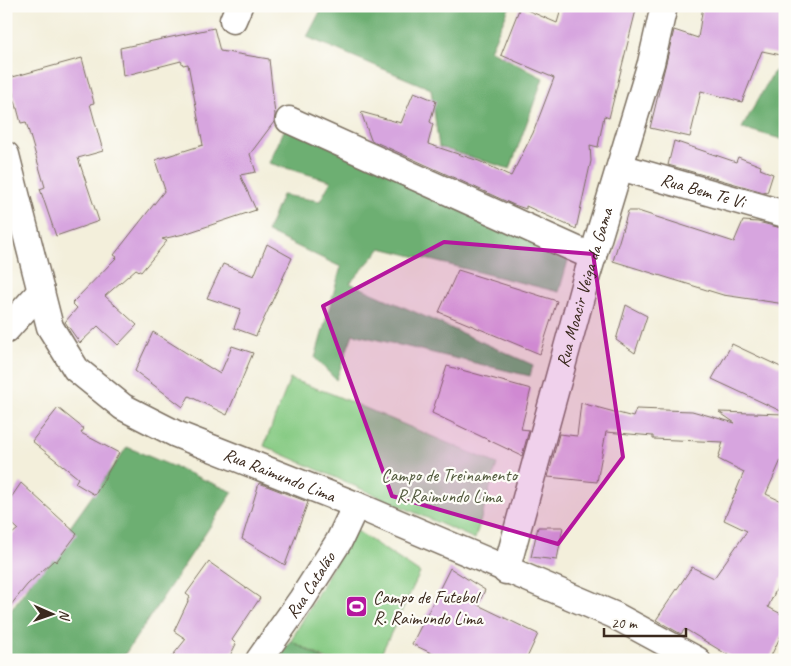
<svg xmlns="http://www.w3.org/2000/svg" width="791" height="666" font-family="Caveat,sans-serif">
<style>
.green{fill:#87cb84;stroke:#617a51}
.forest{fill:#6daf72;stroke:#546c48}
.building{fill:#d7a5df}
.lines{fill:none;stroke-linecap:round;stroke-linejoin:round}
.street-casing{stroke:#7b6f60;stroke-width:29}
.street{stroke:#fff;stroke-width:26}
.marked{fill:#b5179e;fill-opacity:0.2;stroke:#b5179e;stroke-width:4;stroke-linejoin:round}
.labels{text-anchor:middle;stroke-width:4.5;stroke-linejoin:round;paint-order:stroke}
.street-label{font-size:18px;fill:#3b2a1e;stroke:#fdfcf7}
.park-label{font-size:18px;fill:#525a3d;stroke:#fdfcf7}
.poi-label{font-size:18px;fill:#3b2a1e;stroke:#fdfcf7;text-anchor:start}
</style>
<rect width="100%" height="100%" fill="#fdfcf7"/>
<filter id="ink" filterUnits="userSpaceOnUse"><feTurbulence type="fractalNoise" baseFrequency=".02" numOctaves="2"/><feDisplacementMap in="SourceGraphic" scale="10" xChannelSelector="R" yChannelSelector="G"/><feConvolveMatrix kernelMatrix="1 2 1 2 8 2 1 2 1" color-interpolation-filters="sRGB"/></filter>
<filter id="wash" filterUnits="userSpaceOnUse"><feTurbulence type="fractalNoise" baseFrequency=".0096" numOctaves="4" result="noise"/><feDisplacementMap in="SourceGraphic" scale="20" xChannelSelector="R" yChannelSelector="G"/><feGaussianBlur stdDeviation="1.12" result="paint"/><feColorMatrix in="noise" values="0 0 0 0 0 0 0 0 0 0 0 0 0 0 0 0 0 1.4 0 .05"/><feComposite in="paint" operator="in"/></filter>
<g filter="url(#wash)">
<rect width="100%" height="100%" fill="#f3efdb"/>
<g class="green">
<polygon points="290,379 332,394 497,464 475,539 264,446"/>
<polygon points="354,529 420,573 378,660 328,660 291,641"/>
</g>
<g class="forest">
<polygon points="323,6 510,6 490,50 543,78 510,169 439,147 431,89 307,37"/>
<polygon points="785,63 785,140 742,128 773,73"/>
<polygon points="289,120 569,257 559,292 381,248 350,283 533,365 530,376 353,334 336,380 315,358 341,267 267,232 282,195 320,201 331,181 269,163"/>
<polygon points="127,447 233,492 121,660 6,660 6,617"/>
<polygon points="291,641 325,660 277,660"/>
</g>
<g id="blocks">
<g class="building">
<polygon points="562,6 621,6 636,10 609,118 604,116 598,147 590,145 591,161 576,229 526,206 526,209 514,205 371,140 361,112 401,123 414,92 436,101 430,122 433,124 428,144 479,161 511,176 533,133 554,78 501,55 520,7 557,23"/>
<polygon points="703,6 759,6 785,12 785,44 781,55 762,51 742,102 701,91 690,137 650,128 674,30 698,38"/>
<polygon points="214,28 220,51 269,59 275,115 274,122 250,154 256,172 240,175 256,210 184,234 162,239 167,241 141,272 136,269 105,296 137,325 118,345 98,326 80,343 65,322 77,308 72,303 117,257 114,255 165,190 155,160 203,145 188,64 183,65 181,61 123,76 120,48"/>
<polygon points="82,58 94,103 90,104 103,151 78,158 99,221 56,236 40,189 45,187 26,122 21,123 9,78"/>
<polygon points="674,141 736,162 738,157 761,166 760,169 773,174 767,193 668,165"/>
<polygon points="628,211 638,211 734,242 743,221 758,222 785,229 785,304 723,295 613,261"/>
<polygon points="267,244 292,258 256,336 234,328 241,309 207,298 223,264 254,276"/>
<polygon points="458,270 557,301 540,354 439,312"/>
<polygon points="626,305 647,316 635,353 616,340"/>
<polygon points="153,332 220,374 232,346 253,353 227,415 189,396 183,407 135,371"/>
<polygon points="732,344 785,369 785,413 712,379"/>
<polygon points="447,366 531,389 521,429 529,430 522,456 432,413"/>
<polygon points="581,403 633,417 636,409 692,411 735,423 719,412 785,414 785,451 766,494 785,503 785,571 768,607 785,616 785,627 769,660 736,660 685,629 681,634 656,620 692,567 714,578 747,531 724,520 744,472 718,459 723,442 653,439 653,436 606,432 597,482 548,477 559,434 577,436"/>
<polygon points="58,408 84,429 81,433 119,453 95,495 75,483 78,478 32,441"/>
<polygon points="21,483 77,534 56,562 54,560 27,585 6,611 6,539 18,529 6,518 6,505"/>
<polygon points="259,483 308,502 285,565 242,539"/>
<polygon points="538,527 563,527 557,560 531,557"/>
<polygon points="209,562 260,598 232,640 236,644 228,660 169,660 186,639 174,631 190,597 186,594"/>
<polygon points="450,568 485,590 478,605 538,634 526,660 446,660 412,644"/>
</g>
</g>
</g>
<g filter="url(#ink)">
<use href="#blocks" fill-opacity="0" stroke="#7b6f60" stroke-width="1"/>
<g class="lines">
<defs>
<g id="street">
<polyline points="233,20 239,6"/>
<polyline points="289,120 593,257"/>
<path id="s1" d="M6,155L50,327L76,369L123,407L176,434L356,505L614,615L697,660"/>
<path id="s2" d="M620,167L785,214"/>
<polyline points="6,330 41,291"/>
<path id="s3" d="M506,571L585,282L651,63L664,6"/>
<path id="s4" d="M259,660L302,599L339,541L356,505"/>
</g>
</defs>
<use href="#street" class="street-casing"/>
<use href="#street" class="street"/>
</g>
</g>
<path class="marked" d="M444,242L593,254L623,457L558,544L392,496L323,306Z"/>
<defs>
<symbol id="stadium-square" viewBox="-11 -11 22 22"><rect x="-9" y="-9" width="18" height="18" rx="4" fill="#b5179e" stroke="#fdfcf7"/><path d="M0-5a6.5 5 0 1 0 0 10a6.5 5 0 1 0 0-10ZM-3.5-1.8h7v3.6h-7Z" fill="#fff"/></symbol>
</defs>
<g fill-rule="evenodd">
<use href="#stadium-square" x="344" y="594" width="25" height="25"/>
</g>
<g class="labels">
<g class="street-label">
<text dy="6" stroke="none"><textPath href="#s2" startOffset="86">Rua Bem Te Vi</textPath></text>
<text dy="6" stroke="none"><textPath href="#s3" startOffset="294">Rua Moacir Veiga da Gama</textPath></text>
<text dy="6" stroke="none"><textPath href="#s1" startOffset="458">Rua Raimundo Lima</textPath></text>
<text dy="6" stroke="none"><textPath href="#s4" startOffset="91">Rua Catalão</textPath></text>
</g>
<g class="park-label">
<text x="449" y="481">Campo de Treinamento<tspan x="449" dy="21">R.Raimundo Lima</tspan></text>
</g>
<g class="poi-label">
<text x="373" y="603">Campo de Futebol<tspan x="373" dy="21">R. Raimundo Lima</tspan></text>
</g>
</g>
<rect width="791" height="666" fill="none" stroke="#fdfcf7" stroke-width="25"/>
<g transform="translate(52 614) rotate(92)" stroke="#fdfcf7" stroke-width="4" paint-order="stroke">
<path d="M0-4L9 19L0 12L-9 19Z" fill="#3b2a1e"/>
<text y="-8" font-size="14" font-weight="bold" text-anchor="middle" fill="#3b2a1e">N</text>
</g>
<path d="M604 628v8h82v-8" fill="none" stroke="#3b2a1e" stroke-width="2.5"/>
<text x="611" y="628" font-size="15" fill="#3b2a1e" stroke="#fdfcf7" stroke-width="4" paint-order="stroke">20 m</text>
</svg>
